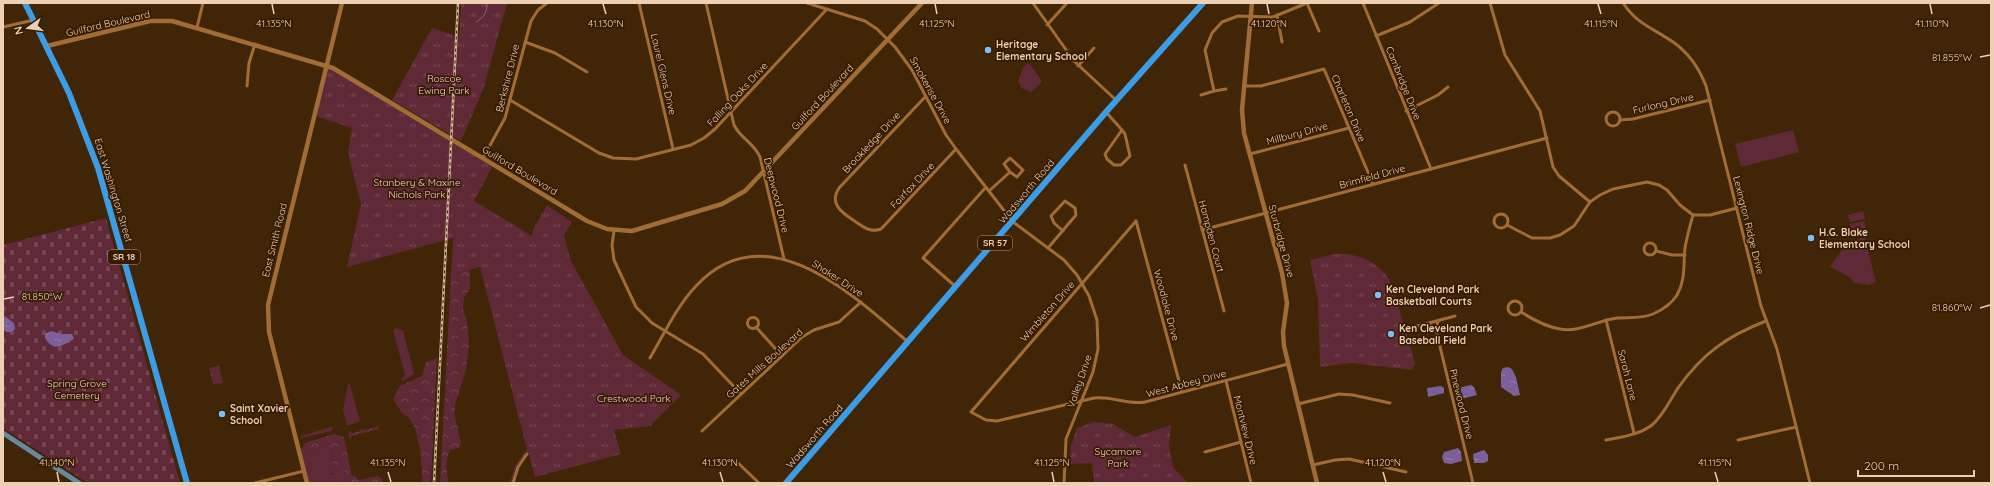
<svg xmlns="http://www.w3.org/2000/svg" width="1994" height="486" font-family="Quicksand,sans-serif">
<style>
.grass{fill:#5f2937}
.forest{fill:url(#forest-crowns)}
.cemetery{fill:url(#cemetery-stones)}
.park{fill:url(#park-tufts)}
.garden{fill:url(#garden-furrows)}
.water{fill:url(#water-ripples)}
.lines{fill:none;stroke-linecap:round;stroke-linejoin:round}
.stream{stroke:#7b609a;stroke-width:1}
.street{stroke:#a26d35;stroke-width:3}
.secondary{stroke:#a26d35;stroke-width:4.5}
.primary{stroke:#658a9f;stroke-width:5}
.highway{stroke:#3c9de5;stroke-width:6}
.rail-casing{stroke:#d5b79b;stroke-width:2.5}
.rail{stroke:#351b00;stroke-width:1;stroke-dasharray:3;stroke-linecap:butt}
.ticks{fill:none;stroke:#edcfb4;stroke-width:1.5}
.poi-dot{fill:#7abff8;stroke:#351b00;stroke-width:1.5}
.labels{text-anchor:middle;stroke-width:3.5;stroke-linejoin:round;paint-order:stroke}
.shield{fill:#351b00;stroke:#b6997e;stroke-width:1}
.shield-label{font-size:9px;font-weight:bold;fill:#edcfb4}
.street-label{font-size:10px;fill:#edcfb4;stroke:#351b00}
.poi-label{font-size:10px;font-weight:bold;fill:#edcfb4;stroke:#351b00;text-anchor:start}
.park-label{font-size:10px;fill:#f5cbd3;stroke:#351b00}
.ticks-label{font-size:10px;text-anchor:middle;fill:#edcfb4;stroke:#351b00;stroke-width:3.5;stroke-linejoin:round;paint-order:stroke}
</style>
<defs>
<pattern id="forest-crowns" width="20" height="18" patternUnits="userSpaceOnUse"><rect width="20" height="18" fill="#5f2937"/><path d="M2 6a3 3 0 1 1 6 0M12 15a3 3 0 1 1 6 0" fill="none" stroke="#764752"/></pattern>
<pattern id="cemetery-stones" width="16" height="16" patternUnits="userSpaceOnUse"><rect width="16" height="16" fill="#5f2937"/><path d="M2 7V4a2 2 0 0 1 4 0v3zM10 15v-3a2 2 0 0 1 4 0v3z" fill="#764752"/></pattern>
<pattern id="park-tufts" width="24" height="20" patternUnits="userSpaceOnUse"><rect width="24" height="20" fill="#5f2937"/><path d="M3 7l-1-3M5 7V3M7 7l1-3M15 17l-1-3M17 17v-4M19 17l1-3" fill="none" stroke="#764752"/></pattern>
<pattern id="garden-furrows" width="10" height="10" patternUnits="userSpaceOnUse"><rect width="10" height="10" fill="#5f2937"/><path d="M-1 1l2-2M0 10L10 0M9 11l2-2" fill="none" stroke="#764752"/></pattern>
<pattern id="water-ripples" width="26" height="14" patternUnits="userSpaceOnUse"><rect width="26" height="14" fill="#7b609a"/><path d="M2 4q2-2 4 0t4 0M15 11q2-2 4 0t4 0" fill="none" stroke="#947daa"/></pattern>
</defs>
<rect width="100%" height="100%" fill="#402506"/>
<g class="grass">
<polygon points="1029,63 1042,81 1041,83 1031,92 1021,88 1018,81 1024,66"/>
<polygon points="1793,130 1799,152 1741,167 1735,144"/>
<polygon points="1863,211 1865,219 1850,222 1848,215"/>
<polygon points="1864,221 1866,229 1852,232 1850,224"/>
<polygon points="1865,237 1876,282 1869,285 1855,283 1848,276 1830,267 1847,243"/>
<polygon points="396,328 403,330 414,374 403,381 401,380 405,374 393,331"/>
<polygon points="349,381 360,421 347,426 343,409"/>
<polygon points="330,427 333,428 332,431 301,438 301,436"/>
<path d="M305,443L308,450L322,447L330,448C335,457 335,462 328,470L331,475L341,470L344,471L347,475L346,479L339,483H309L301,450Z"/>
</g>
<g class="forest">
<path d="M470,270V289L464,297L463,309L467,321L469,344L466,370L455,405V416L461,444L459,448L450,450C445,462 446,471 449,483H440L451,275Z"/>
<polygon points="437,358 431,483 423,483 420,449 415,428 409,418 402,413 393,399 400,386 422,376 426,362"/>
<path d="M334,434L344,437L352,477L354,475L359,480L377,476L382,479V483H339L346,479L347,475L344,471L329,474L328,470C335,462 335,457 330,448L322,449L321,447L308,450L305,443Z"/>
</g>
<polygon class="cemetery" points="106,218 180,483 88,483 3,428 3,245"/>
<g class="park">
<polygon points="461,3 507,3 484,87 461,141 392,100 432,28 459,37"/>
<polygon points="328,67 427,126 492,167 474,201 532,236 533,230 547,205 572,222 564,235 570,259 623,355 681,395 650,426 614,430 621,454 535,477 529,455 526,453 518,467 513,483 510,483 515,466 527,449 480,267 451,275 453,238 347,267 361,204 348,153 352,128 315,116"/>
<path d="M1335,254C1355,252 1380,262 1390,281C1396,293 1398,306 1402,319C1406,334 1411,349 1415,363L1412,370L1351,363L1320,367L1318,301L1310,260Z"/>
<polygon points="219,366 223,383 213,384 209,368"/>
<polygon points="1094,422 1113,424 1135,437 1171,425 1169,446 1173,467 1188,483 1094,483 1092,463 1070,464 1071,446 1077,428"/>
</g>
<polygon class="garden" points="378,424 379,429 351,436 351,438 349,438 349,431 352,433 361,431 361,428 363,430 377,427"/>
<g class="water">
<polygon points="3,315 14,323 15,329 12,332 7,332 3,330"/>
<path d="M51,331L61,334H72L74,339C63,345 54,353 45,338V334Z"/>
<polygon points="1503,368 1508,367 1512,369 1516,377 1520,395 1514,396 1501,387 1501,372"/>
<polygon points="1471,385 1474,387 1477,395 1461,399 1457,388"/>
<polygon points="1441,386 1444,388 1444,393 1428,397 1427,388"/>
<polygon points="1458,448 1461,452 1462,461 1451,464 1444,463 1442,457 1444,452"/>
<polygon points="1484,450 1488,455 1488,461 1484,463 1474,463 1473,454"/>
</g>
<g class="lines">
<path class="stream" d="M476,22C484,17 487,13 487,3"/>
<g class="street">
<polyline points="639,3 673,149"/>
<path d="M706,3L734,125C740,138 754,143 760,157L784,259"/>
<polyline points="807,3 865,21 877,29 895,47 912,70 946,135 956,149 1013,222 1064,260 1077,275 1089,296 1097,320 1098,349 1093,372 1066,439 1064,483"/>
<polyline points="1033,3 1074,61 1117,101"/>
<polyline points="1307,3 1319,31"/>
<polyline points="1363,3 1431,169"/>
<polyline points="1490,3 1505,55 1540,111 1553,167 1559,176 1590,202"/>
<path d="M1623,3C1638,25 1653,28 1673,42C1689,53 1699,68 1706,86L1761,306L1777,349L1810,483"/>
<polyline points="1277,15 1282,42"/>
<polyline points="1047,25 1067,3"/>
<polyline points="3,27 34,20"/>
<polyline points="197,27 203,3"/>
<polyline points="1376,36 1410,22 1439,3"/>
<polyline points="525,42 555,53 587,72"/>
<polyline points="1078,66 1094,48"/>
<polyline points="247,86 249,63 255,44"/>
<polyline points="1245,86 1261,86 1324,69 1373,184"/>
<polyline points="1214,91 1226,89"/>
<polyline points="1201,95 1214,91 1205,50 1212,33 1222,22 1238,16 1273,17 1307,3"/>
<path d="M926,96L839,188C829,203 841,212 853,220C862,226 869,233 881,229L956,149"/>
<polyline points="510,100 599,153 613,158 636,159 691,145 704,138 715,129 827,9"/>
<polyline points="1406,111 1438,95 1448,87"/>
<polyline points="1106,112 1122,130 1105,154 1107,159 1114,165 1121,165 1130,156 1125,134 1122,130"/>
<circle cx="1613" cy="119" r="7"/>
<polyline points="1620,120 1633,119 1710,100"/>
<polyline points="1250,154 1349,128"/>
<polyline points="483,158 505,118 531,21 538,10 547,3"/>
<polyline points="1185,165 1224,311"/>
<polyline points="989,191 1010,172 1017,177 1023,170 1010,158 1004,164 1010,172"/>
<circle cx="1501" cy="221" r="7"/>
<path d="M1136,221L971,412L986,420L997,421L1094,398C1112,396 1128,405 1145,402L1288,364"/>
<polyline points="1136,221 1182,392"/>
<polyline points="1507,225 1532,238 1550,238 1560,235 1574,226 1590,202 1600,195 1613,189 1647,182 1659,185 1667,190 1680,205 1693,215 1710,215 1737,208"/>
<polyline points="1202,230 1547,138"/>
<polyline points="614,231 612,245 614,260 636,307 652,323 703,354 741,394"/>
<circle cx="1650" cy="249" r="6"/>
<polyline points="1048,248 1076,215 1075,208 1065,201 1051,216 1054,223 1063,231"/>
<polyline points="1656,251 1672,255 1685,255"/>
<polyline points="956,287 923,258 986,187"/>
<circle cx="1515" cy="308" r="7"/>
<path d="M1521,312C1532,319 1547,327 1560,329C1578,333 1599,320 1617,318C1629,317 1642,319 1653,314C1662,310 1672,303 1677,295C1686,279 1683,265 1685,248C1687,236 1690,226 1693,215"/>
<circle cx="753" cy="323" r="5.5"/>
<polyline points="1606,320 1634,433"/>
<polyline points="1430,323 1432,328 1436,329 1438,321"/>
<polyline points="756,327 782,356"/>
<polyline points="1410,328 1455,316"/>
<polyline points="1436,330 1473,483"/>
<path d="M650,358C664,334 677,306 696,286C765,211 853,295 908,342"/>
<polyline points="1226,381 1251,483"/>
<polyline points="1298,404 1339,394 1353,395 1390,403"/>
<polyline points="702,431 802,337 814,330 839,322 861,302"/>
<path d="M1606,440C1621,437 1639,435 1652,425C1663,416 1670,400 1678,388C1702,354 1727,336 1766,321"/>
<polyline points="1738,440 1796,427"/>
<polyline points="1205,452 1241,442"/>
<polyline points="737,462 759,483"/>
<polyline points="1313,465 1335,460 1349,459 1406,472"/>
<polyline points="255,483 304,471"/>
<polyline points="513,483 518,467 527,454"/>
</g>
<g class="secondary">
<polyline points="1252,3 1242,110 1244,133 1282,273 1287,303 1283,332 1284,346 1317,483"/>
<polyline points="47,46 150,21 172,21 333,68 587,221 607,229 632,231 722,204 745,191 922,3"/>
<polyline points="307,483 269,332 268,305 342,3"/>
</g>
<polyline class="primary" points="3,433 79,483"/>
<g class="highway">
<polyline points="25,3 69,93 98,168 187,483"/>
<polyline points="786,483 1106,112 1203,3"/>
</g>
<defs>
<polyline id="rail" points="434,483 458,3"/>
</defs>
<use href="#rail" class="rail-casing"/>
<use href="#rail" class="rail"/>
</g>
<path class="ticks" d="M272,4L274,14M603,4L606,14M935,4L937,14M1267,4L1269,14M1598,4L1601,14M1930,4L1932,14M1980,57L1990,55M4,299L14,297M1980,308L1990,305M57,472L59,482M388,472L391,482M720,472L723,482M1052,472L1054,482M1383,472L1386,482M1715,472L1718,482"/>
<g class="poi-dot">
<circle cx="988" cy="50" r="4"/>
<circle cx="1811" cy="238" r="4"/>
<circle cx="1378" cy="295" r="4"/>
<circle cx="1391" cy="334" r="4"/>
<circle cx="222" cy="414" r="4"/>
</g>
<g class="labels">
<g class="shield">
<rect x="978" y="236" width="34" height="14" rx="3"/>
<rect x="108" y="250" width="32" height="14" rx="3"/>
</g>
<g class="shield-label">
<text x="995" y="246">SR 57</text>
<text x="124" y="260">SR 18</text>
</g>
<g class="street-label">
<text transform="translate(108 23) rotate(-13)" y="4">Guilford Boulevard</text>
<text transform="translate(664 74) rotate(77)" y="4">Laurel Glens Drive</text>
<text transform="translate(507 78) rotate(-76)" y="4">Berkshire Drive</text>
<text transform="translate(1404 83) rotate(68)" y="4">Cambridge Drive</text>
<text transform="translate(931 90) rotate(61)" y="4">Smokerise Drive</text>
<text transform="translate(737 94) rotate(-47)" y="4">Falling Oaks Drive</text>
<text transform="translate(822 97) rotate(-47)" y="4">Guilford Boulevard</text>
<text transform="translate(1663 103) rotate(-13)" y="4">Furlong Drive</text>
<text transform="translate(1349 108) rotate(67)" y="4">Charleton Drive</text>
<text transform="translate(1297 133) rotate(-15)" y="4">Millbury Drive</text>
<text transform="translate(871 142) rotate(-47)" y="4">Brookledge Drive</text>
<text transform="translate(520 170) rotate(31)" y="4">Guilford Boulevard</text>
<text transform="translate(1372 176) rotate(-15)" y="4">Brimfield Drive</text>
<text transform="translate(912 185) rotate(-47)" y="4">Fairfax Drive</text>
<text transform="translate(114 190) rotate(73)" y="4">East Washington Street</text>
<text transform="translate(1026 191) rotate(-50)" y="4">Wadsworth Road</text>
<text transform="translate(777 195) rotate(76)" y="4">Deepwood Drive</text>
<text transform="translate(1749 225) rotate(76)" y="4">Lexington Ridge Drive</text>
<text transform="translate(1212 236) rotate(75)" y="4">Hampden Court</text>
<text transform="translate(274 240) rotate(-76)" y="4">East Smith Road</text>
<text transform="translate(1282 241) rotate(75)" y="4">Sturbridge Drive</text>
<text transform="translate(838 278) rotate(33)" y="4">Shaker Drive</text>
<text transform="translate(1167 305) rotate(75)" y="4">Woodlake Drive</text>
<text transform="translate(1047 311) rotate(-49)" y="4">Wimbleton Drive</text>
<text transform="translate(764 363) rotate(-42)" y="4">Gates Mills Boulevard</text>
<text transform="translate(1628 375) rotate(76)" y="4">Sarah Lane</text>
<text transform="translate(1079 381) rotate(-71)" y="4">Valley Drive</text>
<text transform="translate(1186 383) rotate(-15)" y="4">West Abbey Drive</text>
<text transform="translate(1462 404) rotate(76)" y="4">Pinewood Drive</text>
<text transform="translate(1246 430) rotate(76)" y="4">Montview Drive</text>
<text transform="translate(814 436) rotate(-49)" y="4">Wadsworth Road</text>
</g>
<g class="poi-label">
<text x="996" y="48">Heritage<tspan x="996" dy="12">Elementary School</tspan></text>
<text x="1819" y="236">H.G. Blake<tspan x="1819" dy="12">Elementary School</tspan></text>
<text x="1386" y="293">Ken Cleveland Park<tspan x="1386" dy="12">Basketball Courts</tspan></text>
<text x="1399" y="332">Ken Cleveland Park<tspan x="1399" dy="12">Baseball Field</tspan></text>
<text x="230" y="412">Saint Xavier<tspan x="230" dy="12">School</tspan></text>
</g>
<g class="park-label">
<text x="444" y="82">Roscoe<tspan x="444" dy="12">Ewing Park</tspan></text>
<text x="417" y="186">Stanbery &amp; Maxine<tspan x="417" dy="12">Nichols Park</tspan></text>
<text x="77" y="387">Spring Grove<tspan x="77" dy="12">Cemetery</tspan></text>
<text x="634" y="402">Crestwood Park</text>
<text x="1118" y="455">Sycamore<tspan x="1118" dy="12">Park</tspan></text>
</g>
</g>
<g class="ticks-label">
<text x="937" y="27">41.125°N</text>
<text x="274" y="27">41.135°N</text>
<text x="606" y="27">41.130°N</text>
<text x="1269" y="27">41.120°N</text>
<text x="1601" y="27">41.115°N</text>
<text x="1932" y="27">41.110°N</text>
<text x="1952" y="61">81.855°W</text>
<text x="42" y="300">81.850°W</text>
<text x="1952" y="311">81.860°W</text>
<text x="57" y="466">41.140°N</text>
<text x="388" y="466">41.135°N</text>
<text x="720" y="466">41.130°N</text>
<text x="1052" y="466">41.125°N</text>
<text x="1383" y="466">41.120°N</text>
<text x="1715" y="466">41.115°N</text>
</g>
<rect width="1994" height="486" fill="none" stroke="#edcfb4" stroke-width="8"/>
<g transform="translate(28 28) rotate(256)" stroke="#351b00" stroke-width="3" paint-order="stroke">
<path d="M0-3L7 15L0 10L-7 15Z" fill="#edcfb4"/>
<text y="-6" font-size="11" font-weight="bold" text-anchor="middle" fill="#edcfb4">N</text>
</g>
<path d="M1858 470v6h116v-6" fill="none" stroke="#edcfb4" stroke-width="2"/>
<text x="1864" y="470" font-size="12" fill="#edcfb4" stroke="#351b00" stroke-width="3" paint-order="stroke">200 m</text>
</svg>
